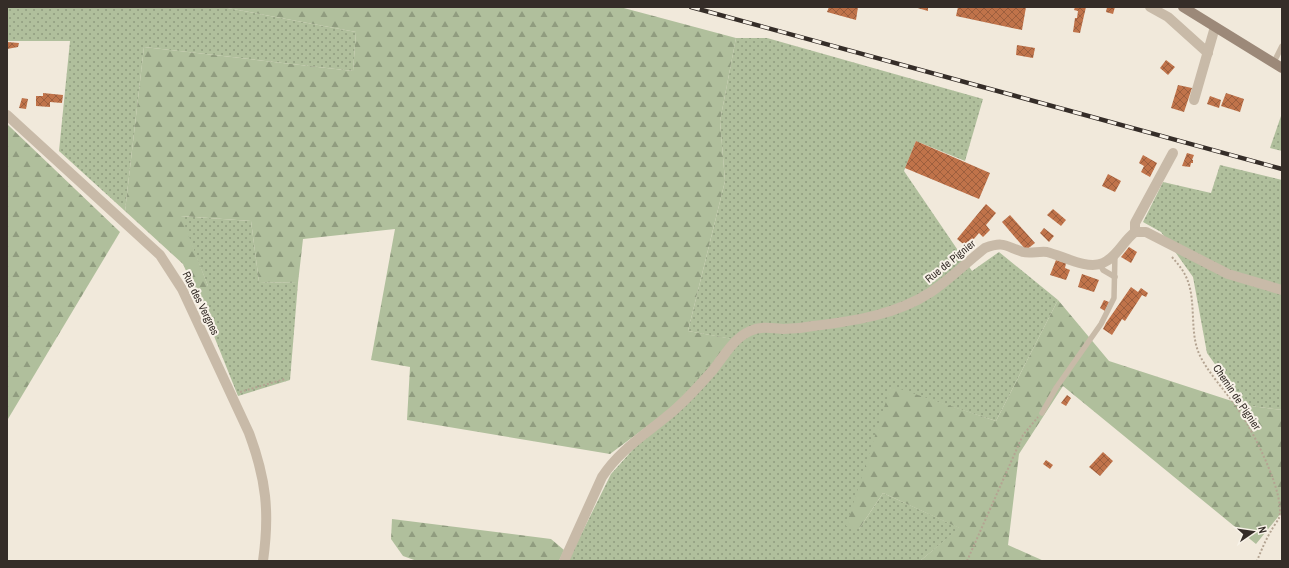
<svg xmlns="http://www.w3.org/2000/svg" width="1289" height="568" font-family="'Archivo Narrow',sans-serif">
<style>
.grass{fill:url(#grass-dots)}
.forest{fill:url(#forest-firs)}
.building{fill:url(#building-cross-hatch)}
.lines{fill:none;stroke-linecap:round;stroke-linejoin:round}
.path{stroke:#b4a492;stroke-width:2;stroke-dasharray:2 2;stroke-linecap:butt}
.lane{stroke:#c8baa8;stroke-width:5.5}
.street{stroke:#c8baa8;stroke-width:10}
.secondary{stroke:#9c8979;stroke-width:10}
.rail-casing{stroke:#352d28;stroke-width:4.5}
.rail{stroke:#f8f2e8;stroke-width:3;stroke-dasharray:9;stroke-linecap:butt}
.labels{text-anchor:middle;stroke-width:4;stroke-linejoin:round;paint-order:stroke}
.street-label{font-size:11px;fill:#352d28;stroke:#f8f2e8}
</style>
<defs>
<pattern id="grass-dots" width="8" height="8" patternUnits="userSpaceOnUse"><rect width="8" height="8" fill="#b0bf9c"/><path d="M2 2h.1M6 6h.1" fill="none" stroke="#909c7f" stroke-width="1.8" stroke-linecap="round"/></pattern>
<pattern id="forest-firs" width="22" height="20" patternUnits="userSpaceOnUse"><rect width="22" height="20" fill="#b0bf9c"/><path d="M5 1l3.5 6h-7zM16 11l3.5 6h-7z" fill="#909c7f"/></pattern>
<pattern id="building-cross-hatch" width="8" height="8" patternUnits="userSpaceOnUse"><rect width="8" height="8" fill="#c0734a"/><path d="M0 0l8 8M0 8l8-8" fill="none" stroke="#9d5f3e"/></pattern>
</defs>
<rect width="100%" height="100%" fill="#f1e9db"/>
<g class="grass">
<polygon points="8,7 222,7 356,32 353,71 144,47 125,211 59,151 70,41 7,41"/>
<polygon points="736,38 767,38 983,99 965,161 916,141 904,171 972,271 999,252 1058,300 996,421 891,387 859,529 883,493 960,528 920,561 568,561 611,474 732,339 688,331 725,181 720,121"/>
<polygon points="1282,113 1282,151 1270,148"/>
<polygon points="1220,165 1282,180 1282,410 1244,405 1207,353 1193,277 1161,232 1143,222 1163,182 1211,193"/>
<polygon points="180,216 251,221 259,282 298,283 290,380 238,396 208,321 208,286"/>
</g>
<g class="forest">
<polygon points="222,7 620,7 736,38 720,121 725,181 688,331 733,339 669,410 610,454 407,420 410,367 371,360 395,229 303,239 298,283 259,282 251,221 181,216 208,286 208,321 183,264 125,211 144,47 353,71 356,32"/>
<polygon points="7,124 120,232 8,419 7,419"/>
<polygon points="1058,300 1109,361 1244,405 1282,410 1282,512 1256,544 1063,386 1019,454 1008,545 1044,561 920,561 959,528 883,493 859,529 846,526 891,386 996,421"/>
<polygon points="392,519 551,539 564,550 559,561 417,561 403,556 391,539"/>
</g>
<g class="building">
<polygon points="829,7 858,7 856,20 827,12"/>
<polygon points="914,7 928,7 928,11"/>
<polygon points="958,7 1026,7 1022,30 956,16"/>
<polygon points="1075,7 1086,7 1080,33 1073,32 1075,18 1077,18 1078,11 1074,10"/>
<polygon points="1107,7 1115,7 1113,14 1106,12"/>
<polygon points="7,42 19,43 18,47 7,49"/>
<polygon points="1017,45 1035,48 1033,58 1016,55"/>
<polygon points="1166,60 1175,67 1168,75 1160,68"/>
<polygon points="1178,85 1192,88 1184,112 1171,108"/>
<polygon points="43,93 63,95 62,103 50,102 50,107 36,106 36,96 43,96"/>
<polygon points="1226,93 1244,99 1240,112 1221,106"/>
<polygon points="1210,96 1221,100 1219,108 1207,104"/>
<polygon points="22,98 28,99 26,109 19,108"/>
<polygon points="916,141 990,173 979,199 905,168"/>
<polygon points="1187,153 1194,155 1192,160 1193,160 1193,163 1191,163 1190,167 1182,166"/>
<polygon points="1143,155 1157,163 1150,177 1141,172 1144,166 1139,163"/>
<polygon points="1108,174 1121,181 1115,192 1102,186"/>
<polygon points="986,204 996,213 986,225 990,230 983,237 979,233 967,247 957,239"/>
<polygon points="1053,209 1066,220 1061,226 1047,215"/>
<polygon points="1010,215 1035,243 1026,250 1002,222"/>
<polygon points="1044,228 1054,236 1049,242 1040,233"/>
<polygon points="1129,247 1137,252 1131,263 1121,257"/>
<polygon points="1056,260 1066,263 1065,268 1070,270 1066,280 1050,275"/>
<polygon points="1082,274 1099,280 1094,292 1078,287"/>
<polygon points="1131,287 1138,292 1141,288 1148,293 1146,297 1142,295 1125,321 1122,319 1112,335 1103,329 1106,323"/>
<polygon points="1104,300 1109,302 1105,311 1100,308"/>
<polygon points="1067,395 1071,398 1066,406 1061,403"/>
<polygon points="1103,452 1113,461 1100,476 1089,467"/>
<polygon points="1046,460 1053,465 1050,469 1043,464"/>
</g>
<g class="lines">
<g class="path">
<path d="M1172,257C1178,264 1184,271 1187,279C1196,300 1190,330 1198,351C1206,372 1229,394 1241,414C1254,433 1286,496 1279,518C1277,522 1273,527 1271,531C1265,541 1261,551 1257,561"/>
<polyline points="240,392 285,379"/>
<polyline points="967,561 1023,435 1038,417"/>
</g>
<g class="lane">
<polyline points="1274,62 1282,46"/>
<polyline points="1100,264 1103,270 1115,277"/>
<polyline points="1042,413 1056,388 1101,324 1114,298 1115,254"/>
</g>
<g class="street">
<polyline points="1150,7 1168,17 1208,53"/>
<polyline points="1194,100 1215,27"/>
<path d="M7,115L160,255L182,289L249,433C266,479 270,512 263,561"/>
<polyline points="1135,232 1146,232 1228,274 1282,290"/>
<polyline points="1135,232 1135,223 1173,153"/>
<path d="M564,561L602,477C619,451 643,436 666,417C683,404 699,386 713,370C724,356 734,338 750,331C761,326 771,328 783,329C793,329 803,328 813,326C854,321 896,315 931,292C950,279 967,262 985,248C1004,241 1005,246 1023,252C1030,254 1039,251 1047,252C1063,256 1087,270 1103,263C1117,257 1123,241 1135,232"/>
</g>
<polyline class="secondary" points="1183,7 1282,68"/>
<defs>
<polyline id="rail" points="691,7 1282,169"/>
</defs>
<use href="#rail" class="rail-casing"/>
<use href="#rail" class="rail"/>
</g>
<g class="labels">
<g class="street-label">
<text transform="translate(950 261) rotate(-39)" y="4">Rue de Pignier</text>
<text transform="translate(201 303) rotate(64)" y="4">Rue des Vergnes</text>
<text transform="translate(1237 397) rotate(56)" y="4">Chemin de Pignier</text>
</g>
</g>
<rect width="1289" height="568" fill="none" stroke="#352d28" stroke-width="16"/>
<g transform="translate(1253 532) rotate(77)" stroke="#f8f2e8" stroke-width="3" paint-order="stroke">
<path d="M0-3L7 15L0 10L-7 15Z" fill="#352d28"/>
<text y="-6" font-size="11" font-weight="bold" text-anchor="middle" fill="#352d28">N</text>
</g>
</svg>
